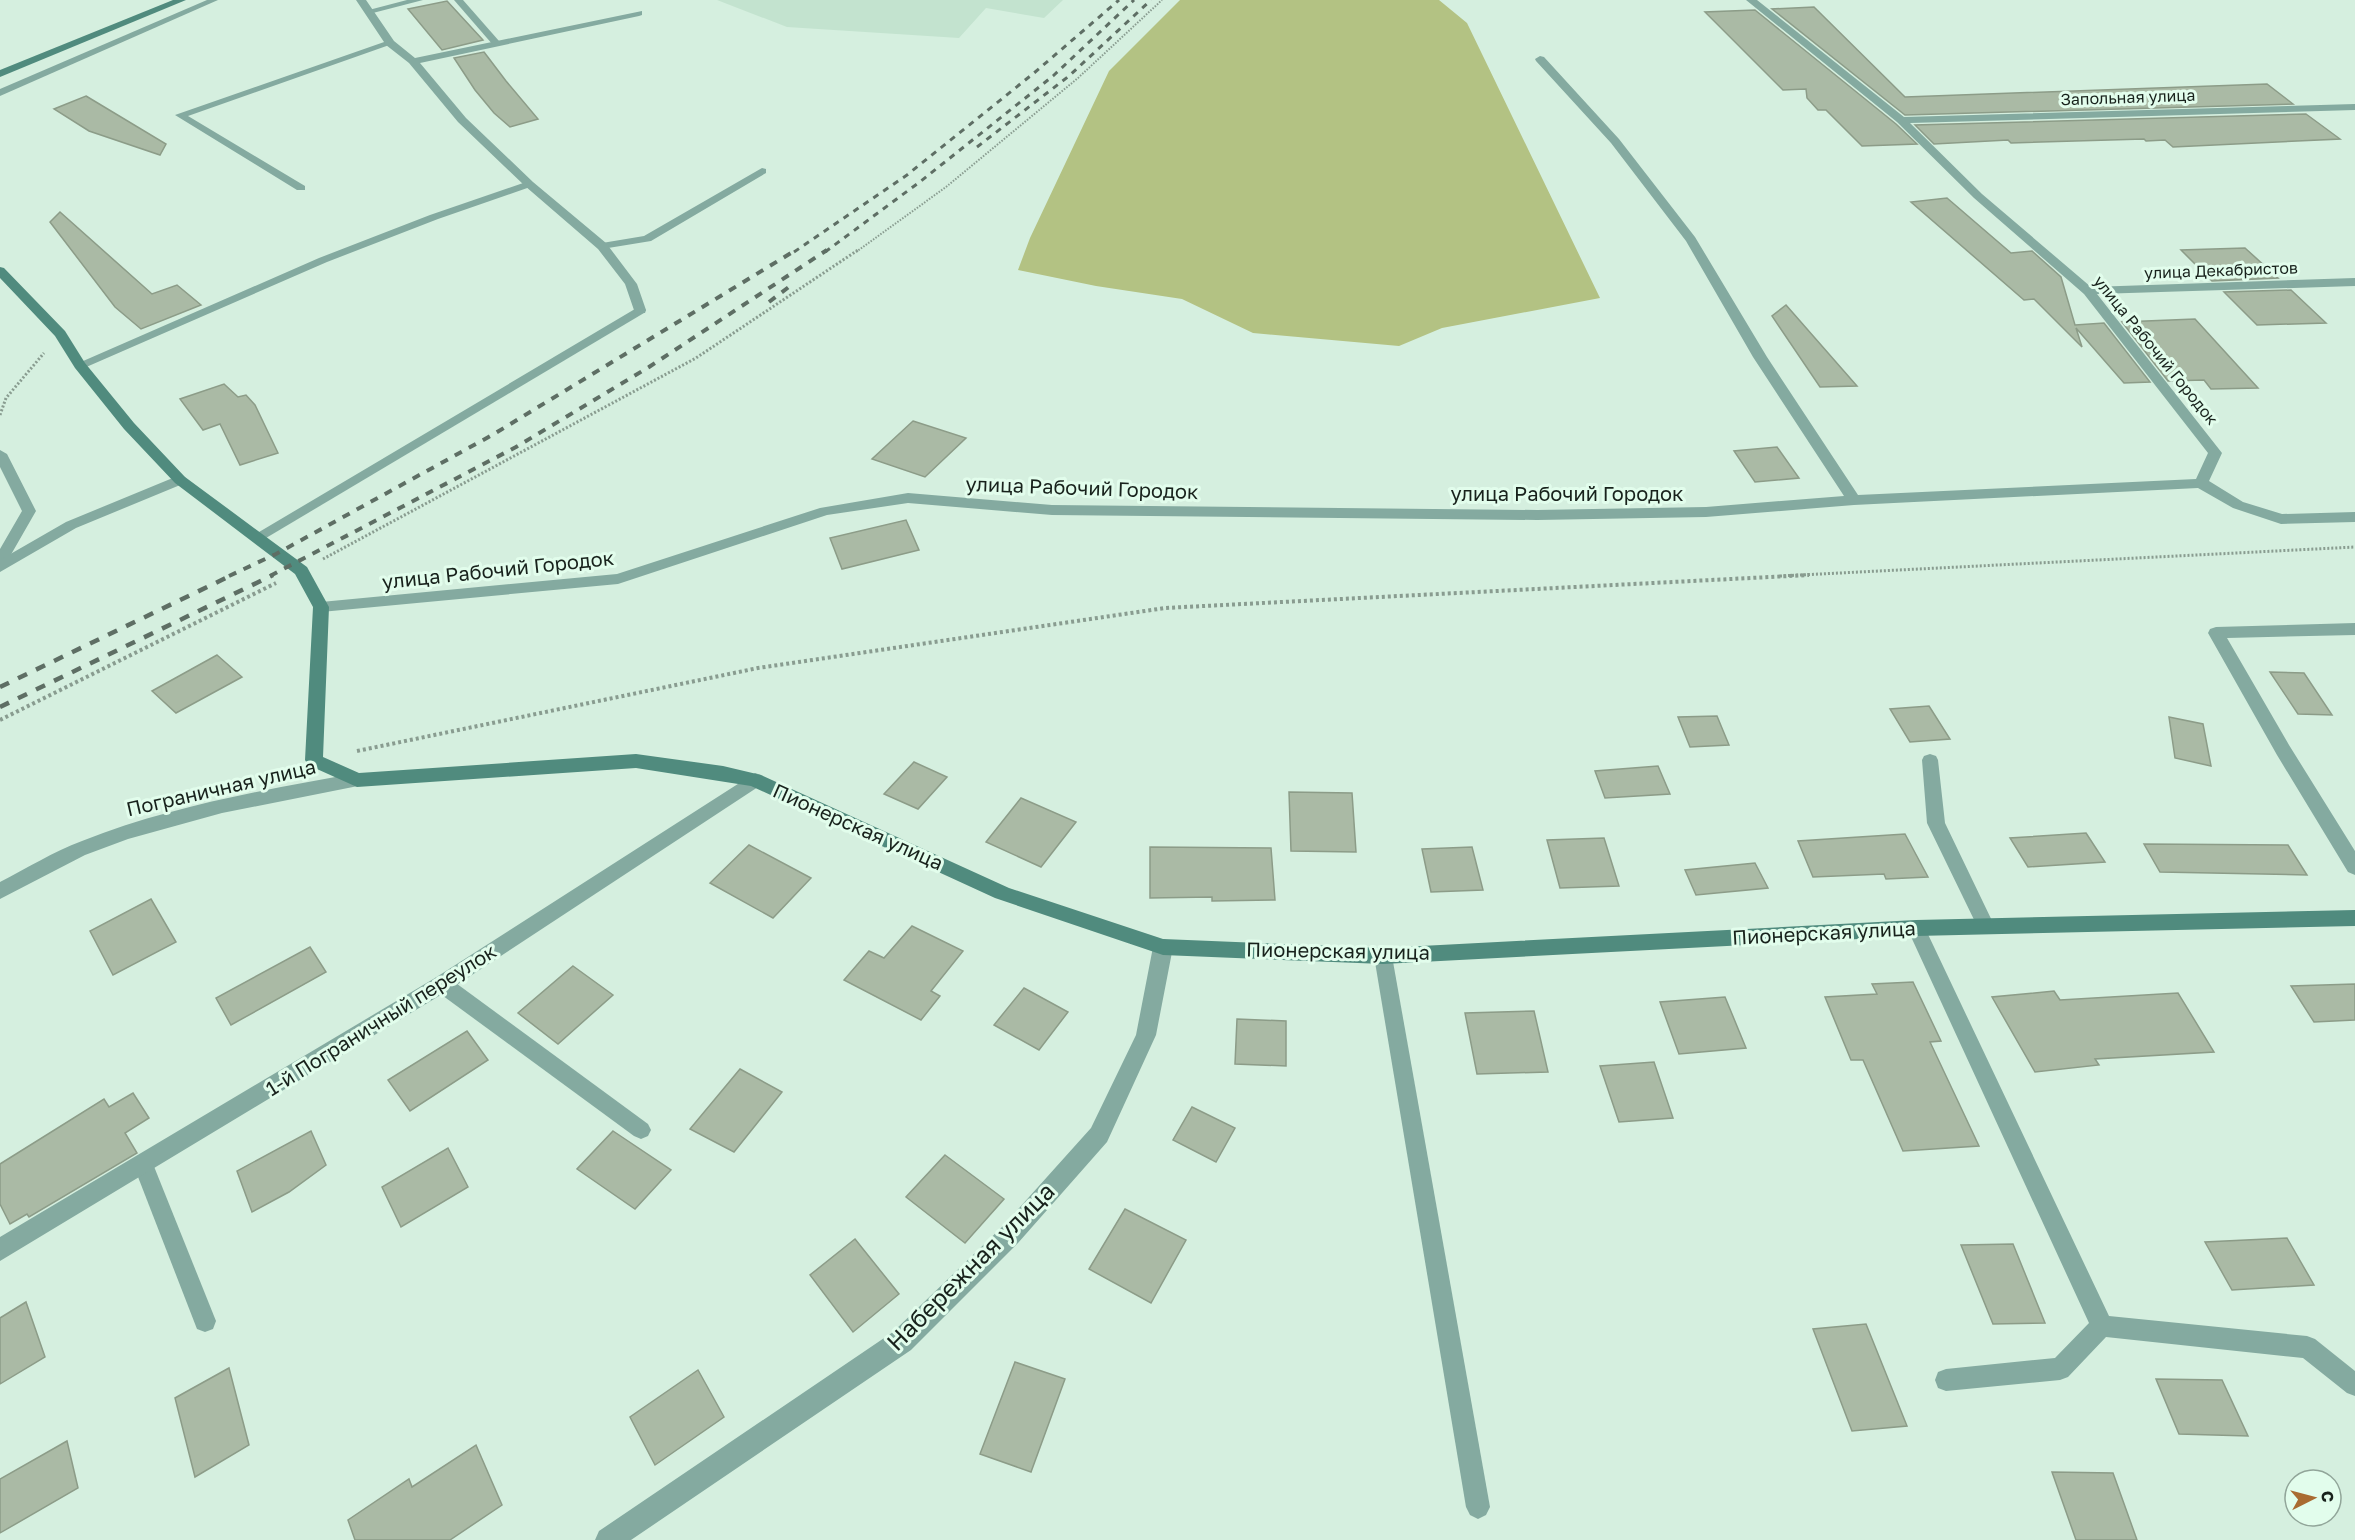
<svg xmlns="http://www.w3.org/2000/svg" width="2355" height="1540" font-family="'Golos Text',sans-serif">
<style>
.built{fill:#c3e3cf}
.green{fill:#b3c283}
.building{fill:#aabaa5;stroke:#8c9c88;stroke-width:1.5}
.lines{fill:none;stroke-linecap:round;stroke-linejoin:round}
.path-far2{stroke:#899c90;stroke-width:2;stroke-dasharray:1.5 1.5;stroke-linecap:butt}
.path-far1{stroke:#899c90;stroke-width:3;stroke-dasharray:2 2;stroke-linecap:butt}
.path{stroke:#899c90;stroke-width:4;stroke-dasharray:3 3;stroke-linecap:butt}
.lane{fill:#84aaa0;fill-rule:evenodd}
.street{fill:#84aaa0;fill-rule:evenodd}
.secondary{fill:#508b7e;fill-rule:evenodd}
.rail-far2{stroke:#5e6e64;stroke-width:3;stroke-dasharray:6 6;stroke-linecap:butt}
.rail-far1{stroke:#5e6e64;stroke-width:4;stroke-dasharray:8 8;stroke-linecap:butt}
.rail{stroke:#5e6e64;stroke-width:4.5;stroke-dasharray:10 10;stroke-linecap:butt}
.labels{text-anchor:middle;stroke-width:6;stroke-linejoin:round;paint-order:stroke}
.far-street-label{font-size:16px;fill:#18221c;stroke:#e2fdec}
.street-label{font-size:20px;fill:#18221c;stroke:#e2fdec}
.near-street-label{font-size:24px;fill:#18221c;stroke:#e2fdec}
</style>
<rect width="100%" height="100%" fill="#d5efdf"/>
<polygon class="built" points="717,0 1063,0 1044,18 986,8 959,38 787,27"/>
<polygon class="green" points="1180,0 1439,0 1467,23 1600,298 1442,328 1399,346 1253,333 1182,299 1096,286 1018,270 1030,238 1109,71"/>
<g class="building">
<polygon points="447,1 483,40 442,50 408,9"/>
<polygon points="1814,7 1905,97 2267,84 2293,104 1905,115 1772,9"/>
<polygon points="1755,10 1896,124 1917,144 1862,146 1826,110 1818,110 1807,98 1806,89 1783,90 1705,12"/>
<polygon points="484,52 506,81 538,119 510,127 494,113 475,90 454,58"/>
<polygon points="86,96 166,144 160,155 89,131 54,109"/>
<polygon points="2306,114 2340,139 2173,147 2165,140 2146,141 2144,139 2011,143 2008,140 1934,144 1915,125"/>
<polygon points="1947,198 2011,253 2032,251 2061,277 2075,325 2104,323 2150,382 2124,383 2076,328 2082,347 2034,299 2024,300 1911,202"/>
<polygon points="60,212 152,294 177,285 201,305 141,329 115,307 50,222"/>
<polygon points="2245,248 2278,278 2212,281 2181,250"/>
<polygon points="2291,290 2326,323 2257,325 2224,292"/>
<polygon points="1786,305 1857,386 1820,387 1772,316"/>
<polygon points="2195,319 2258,388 2211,389 2204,380 2168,381 2122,322"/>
<polygon points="224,384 238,397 246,395 255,405 278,453 240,465 220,424 203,430 180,399"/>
<polygon points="913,421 966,438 925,477 872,459"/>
<polygon points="1777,447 1799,478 1755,482 1734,451"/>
<polygon points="906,520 919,550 842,569 830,538"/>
<polygon points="217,655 242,677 176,713 152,691"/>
<polygon points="2270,672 2304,673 2332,715 2298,714"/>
<polygon points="1929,706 1950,739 1910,742 1890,709"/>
<polygon points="1717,716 1729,745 1690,747 1678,717"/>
<polygon points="2169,717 2203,724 2211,766 2175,758"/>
<polygon points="914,762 947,777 918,809 884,794"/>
<polygon points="1658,766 1670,794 1605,798 1595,771"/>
<polygon points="1289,792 1352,793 1356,852 1291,851"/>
<polygon points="1021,798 1076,822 1041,867 986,842"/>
<polygon points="2086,833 2105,862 2028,867 2010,838"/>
<polygon points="1905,834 1928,877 1886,879 1884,874 1813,877 1798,841"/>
<polygon points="1604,838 1619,886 1560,888 1547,840"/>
<polygon points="2144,844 2288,845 2307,875 2160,872"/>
<polygon points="749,845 811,878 773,918 710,883"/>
<polygon points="1150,847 1271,848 1275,900 1212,901 1212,897 1150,898"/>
<polygon points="1472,847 1483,890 1431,892 1422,849"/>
<polygon points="1755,863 1768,888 1696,895 1685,870"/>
<polygon points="151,899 176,942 113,975 90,931"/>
<polygon points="912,926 963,951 931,991 940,996 921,1020 844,980 869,951 884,958"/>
<polygon points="310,947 326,972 231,1025 216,998"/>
<polygon points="573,966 613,995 558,1044 518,1013"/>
<polygon points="1913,982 1941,1041 1930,1042 1979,1146 1903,1151 1863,1060 1851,1060 1825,997 1877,994 1872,984"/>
<polygon points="2355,984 2355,1020 2314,1022 2291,986"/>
<polygon points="1024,988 1068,1012 1039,1050 994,1025"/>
<polygon points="2054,991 2060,1000 2178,993 2214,1052 2095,1059 2099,1065 2035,1072 1992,997"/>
<polygon points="1725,997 1746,1048 1679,1054 1660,1002"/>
<polygon points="1534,1011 1548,1072 1477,1074 1465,1013"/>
<polygon points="1237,1019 1286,1021 1286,1066 1235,1064"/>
<polygon points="467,1031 488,1060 410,1111 388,1080"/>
<polygon points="1654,1062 1673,1118 1619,1122 1600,1066"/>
<polygon points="740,1069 782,1092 734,1152 690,1129"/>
<polygon points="133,1093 149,1118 125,1133 137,1153 29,1217 27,1214 10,1224 0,1204 0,1164 104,1099 109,1107"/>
<polygon points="1192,1107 1235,1128 1216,1162 1173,1140"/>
<polygon points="311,1131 326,1165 289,1192 252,1212 237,1171"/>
<polygon points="613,1131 671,1170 635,1209 577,1169"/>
<polygon points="448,1148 468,1187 401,1227 382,1187"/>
<polygon points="945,1155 1004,1199 965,1243 906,1197"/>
<polygon points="1125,1209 1186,1240 1151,1303 1089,1269"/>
<polygon points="2287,1238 2314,1285 2232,1290 2205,1242"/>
<polygon points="855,1239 899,1294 853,1332 810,1275"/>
<polygon points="2013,1244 2045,1323 1993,1324 1961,1245"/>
<polygon points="26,1302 45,1357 0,1384 0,1318"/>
<polygon points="1866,1324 1907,1426 1852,1431 1813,1329"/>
<polygon points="1015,1362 1065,1379 1031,1472 980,1454"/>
<polygon points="229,1368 249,1445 195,1477 175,1398"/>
<polygon points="698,1370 724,1417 655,1465 630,1417"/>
<polygon points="2156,1379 2222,1380 2248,1436 2179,1434"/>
<polygon points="67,1441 78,1488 0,1533 0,1479"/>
<polygon points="476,1445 502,1505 450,1540 355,1540 348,1520 409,1479 412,1487"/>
<polygon points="2052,1472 2113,1473 2137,1540 2076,1540"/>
</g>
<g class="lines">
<polyline class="path-far2" points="856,252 946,187 1078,78 1162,0"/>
<g class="path-far1">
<polyline points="0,415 6,398 44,353"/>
<polyline points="323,559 696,358 858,250"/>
<polyline points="1780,576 2355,547"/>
</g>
<g class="path">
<polyline points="0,720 276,583"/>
<polyline points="357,751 758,668 1165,608 1809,575"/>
</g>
<g class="lane">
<polygon points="207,0 218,0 0,96 0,89"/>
<polygon points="407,0 423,0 369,14 365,11"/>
<polygon points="454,0 463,0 499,41 499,45 493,45"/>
<polygon points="387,41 395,43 188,116 305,186 305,190 297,190 175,115"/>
<polygon points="762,168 766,169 766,173 651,241 602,249 596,246 602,243 644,236"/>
<polygon points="529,181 534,184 533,186 438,219 327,262 84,368 80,369 74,365 319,258 430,215"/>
<polygon points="640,306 646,310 644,313 261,541 256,543 249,538"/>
<polygon points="0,450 7,454 36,511 5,565 0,567 0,549 22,511 0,467"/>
<polygon points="1930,754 1936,756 1938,760 1945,823 1995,927 1992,932 1986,934 1980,932 1927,823 1922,760 1924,756"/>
<polygon points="1916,921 1922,923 1925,928 2109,1316 2307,1336 2315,1339 2355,1371 2355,1396 2347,1393 2303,1358 2106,1337 2068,1377 2060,1380 1946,1391 1938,1388 1935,1380 1938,1372 1946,1369 2055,1358 2089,1323 1907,928 1910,923"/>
<polygon points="1383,948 1390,951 1392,956 1490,1507 1486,1515 1478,1519 1470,1515 1466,1507 1374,956 1376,951"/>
<polygon points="442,976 449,978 648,1124 651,1130 648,1136 641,1139 634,1136 435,990 433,984 435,978"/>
<polygon points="143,1155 150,1157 153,1164 216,1321 213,1329 205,1332 197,1329 133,1164 136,1157"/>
</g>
<g class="street">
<polygon points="356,0 366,0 394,41 415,58 642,11 642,15 639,16 420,63 466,118 533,182 606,243 637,284 646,310 645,313 635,313 625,284 598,249 525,186 458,122 409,63 386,45"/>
<polygon points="1746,0 1757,0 1904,117 2355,104 2355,110 1910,123 1982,194 2091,287 2355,278 2355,286 2097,294 2222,453 2209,481 2243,502 2282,514 2355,512 2355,522 2281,524 2233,508 2198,488 1854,505 1706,517 1537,520 1052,515 908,503 827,515 618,584 321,612 315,611 313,607 315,603 321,602 617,574 820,508 908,493 1052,505 1537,510 1706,507 1844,496 1753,357 1686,241 1611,143 1536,61 1535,59 1540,56 1544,57 1619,139 1695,237 1767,357 1858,495 2196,479 2208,453 2084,294 1974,198 1897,122"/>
<polygon points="180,475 185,477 187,480 185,483 76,528 0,572 0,560 66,522"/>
<polygon points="2355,623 2355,635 2227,638 2289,745 2355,851 2355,875 2348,872 2277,755 2208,633 2210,629 2216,627"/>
<path d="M357,773L363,775L366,780L363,785L222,813L128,839L85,855L0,899V882C27,868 53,852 82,841C170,806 264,790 357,773Z"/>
<polygon points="755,773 761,775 764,780 761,785 449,990 0,1261 0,1237 435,978"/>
<polygon points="1163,939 1170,941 1173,947 1156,1035 1107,1142 1018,1243 911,1350 631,1540 595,1540 599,1531 893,1332 1002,1227 1091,1128 1136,1035 1153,947 1156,941"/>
</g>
<g class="secondary">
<polygon points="173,0 186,0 0,77 0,70"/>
<polygon points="0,267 4,268 65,331 85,363 134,423 185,477 307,567 329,607 323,757 359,773 636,754 723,766 761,775 1009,888 1163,939 1383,948 1916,920 2355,910 2355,926 1916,936 1383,964 1163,955 995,898 751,786 636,768 357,787 308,765 305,760 313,607 295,574 175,483 124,429 75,368 55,336 0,278"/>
</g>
<g class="rail-far2">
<polyline points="977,147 1069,76 1151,0"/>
<polyline points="794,252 907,175 1034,73 1119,0"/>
<polyline points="825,252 921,181 1053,76 1134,0"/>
</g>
<g class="rail-far1">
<polyline points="769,302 794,283"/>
<polyline points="229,576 276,554 494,434 796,250"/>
<polyline points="270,576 516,447 649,367 827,250"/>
</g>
<g class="rail">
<polyline points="0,687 232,575"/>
<polyline points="0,707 273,575"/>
</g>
</g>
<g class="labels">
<g class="far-street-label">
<text transform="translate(2128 97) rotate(-2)" y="6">Запольная улица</text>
<text transform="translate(2221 270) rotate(-2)" y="6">улица Декабристов</text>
<text transform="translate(2156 350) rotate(51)" y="6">улица Рабочий Городок</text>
</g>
<g class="street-label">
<text transform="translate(1082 488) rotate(2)" y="7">улица Рабочий Городок</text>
<text x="1567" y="501">улица Рабочий Городок</text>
<text transform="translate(498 570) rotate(-6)" y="7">улица Рабочий Городок</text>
<text transform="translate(221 788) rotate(-13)" y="7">Пограничная улица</text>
<text transform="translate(858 827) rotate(24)" y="7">Пионерская улица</text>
<text transform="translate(1824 933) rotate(-3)" y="7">Пионерская улица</text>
<text transform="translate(1338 951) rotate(1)" y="7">Пионерская улица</text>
<text transform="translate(381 1020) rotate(-32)" y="7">1-й Пограничный переулок</text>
</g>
<g class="near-street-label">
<text transform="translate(971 1267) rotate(-45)" y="8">Набережная улица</text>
</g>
</g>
<g transform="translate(2313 1498) rotate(84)"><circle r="28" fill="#e2fdec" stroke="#91a599" stroke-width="1.5"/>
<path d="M0-4.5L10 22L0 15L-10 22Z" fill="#a96b31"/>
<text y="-9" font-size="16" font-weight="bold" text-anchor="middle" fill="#18221c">С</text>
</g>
</svg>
